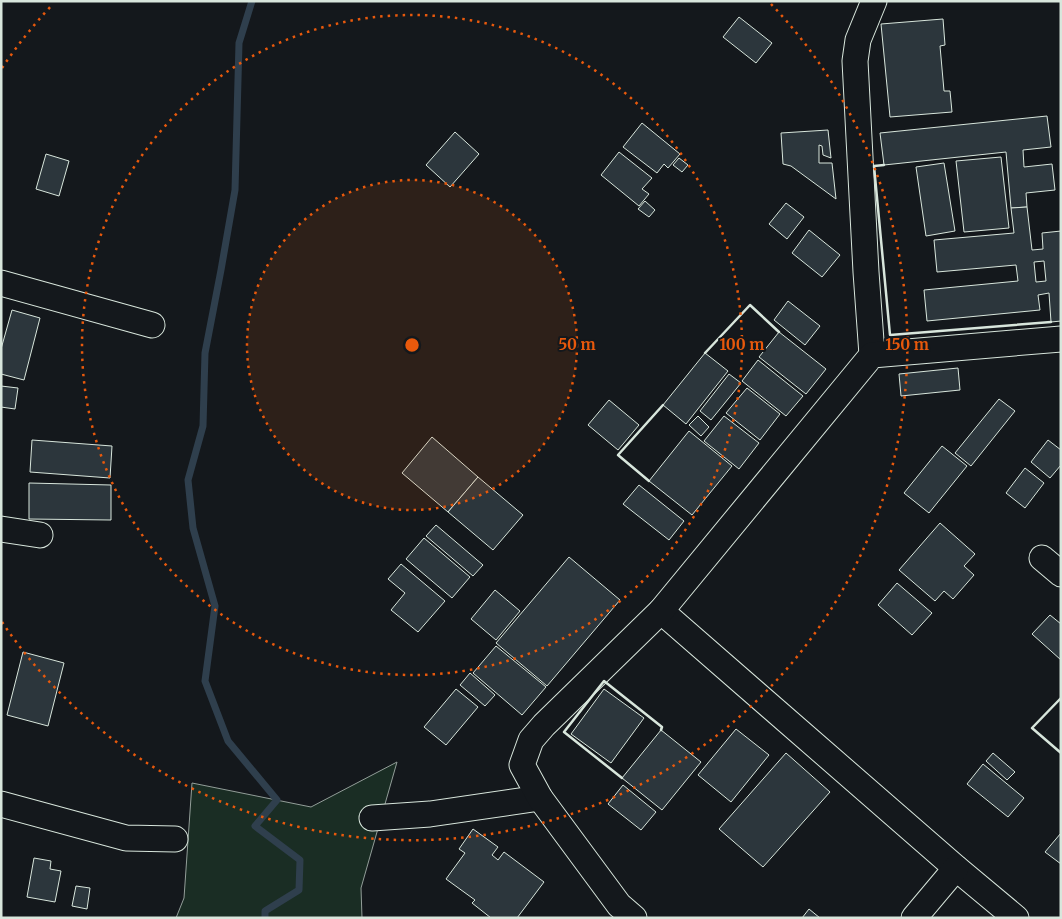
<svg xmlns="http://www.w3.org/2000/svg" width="1062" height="919" font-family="Merriweather,serif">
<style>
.green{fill:#1a2d24;stroke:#939e99}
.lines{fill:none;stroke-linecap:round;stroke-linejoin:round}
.stream{stroke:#2f3f4d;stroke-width:7}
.building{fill:#2c363c;stroke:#d8e6dc;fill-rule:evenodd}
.minor-casing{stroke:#d8e6dc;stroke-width:27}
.minor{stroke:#14181c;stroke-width:25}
.wall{stroke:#d8e6dc;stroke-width:2.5}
.ring{fill:none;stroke:#e8590c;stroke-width:2.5;stroke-dasharray:2.5 5}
.centre{fill:#e8590c;stroke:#14181c;stroke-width:2.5}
.ring-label{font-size:15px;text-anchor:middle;font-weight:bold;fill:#e8590c;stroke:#14181c;stroke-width:4;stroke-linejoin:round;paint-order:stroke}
</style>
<rect width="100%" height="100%" fill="#14181c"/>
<polygon class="green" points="397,762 361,888 362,918 176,918 184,898 192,783 311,807"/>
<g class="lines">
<polyline class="stream" points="252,1 239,43 235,190 221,270 205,353 203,426 188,480 193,528 215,606 205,681 228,741 277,800 255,826 300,860 299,890 265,911 265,918"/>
</g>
<g class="building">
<polygon points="739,17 772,43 756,63 723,37"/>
<polygon points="943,19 945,45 940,46 944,91 950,91 952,112 890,117 881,24"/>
<polygon points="1047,116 1051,147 1023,150 1024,167 1052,164 1055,190 1026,193 1027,207 1011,208 1006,152 884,165 880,133"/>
<polygon points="642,123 680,154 668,168 664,164 657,173 623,147"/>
<polygon points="828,130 831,158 823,155 822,146 819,145 819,163 832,163 836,199 791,166 783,164 781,133"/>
<polygon points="455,132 479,154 450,187 426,165"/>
<polygon points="619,152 652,178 642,189 649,194 639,206 601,175"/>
<polygon points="46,154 69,161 59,196 36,189"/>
<polygon points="1001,157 1009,228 964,232 956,161"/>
<polygon points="679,158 688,165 682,172 673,165"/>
<polygon points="944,163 955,231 926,236 916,167"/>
<polygon points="645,201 655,210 649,217 638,209"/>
<polygon points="786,203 804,217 787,239 769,224"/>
<path d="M1027,207L1032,250L1043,249L1042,233L1061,231V321L1051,322L1049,293L1038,295L1040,310L927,321L924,290L1018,281L1016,265L937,272L934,240L1014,233L1011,208ZM1044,261L1046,281L1036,282L1034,262Z"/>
<polygon points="809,230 840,255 822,277 792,253"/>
<polygon points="788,301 820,326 805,345 774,320"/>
<polygon points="12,310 40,318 24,380 1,374 1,349"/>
<polygon points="779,332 826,369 806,394 759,357"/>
<polygon points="705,353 728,371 686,424 663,405"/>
<polygon points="758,360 803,396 786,416 742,381"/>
<polygon points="958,368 960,390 901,396 899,374"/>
<polygon points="729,374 741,383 711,420 700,411"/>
<polygon points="1,386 18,388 15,409 1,407"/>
<polygon points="747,388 780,414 760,440 726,413"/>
<polygon points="999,399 1015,411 971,466 955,453"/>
<polygon points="609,400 639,425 618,450 588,425"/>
<polygon points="698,416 709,427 701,436 689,425"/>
<polygon points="724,416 759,443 739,469 704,441"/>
<polygon points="689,431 732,466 692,515 649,481"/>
<polygon points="432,437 478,477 448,512 402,473"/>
<polygon points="32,440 112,446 110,478 30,472"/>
<polygon points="1048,440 1061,450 1061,465 1050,478 1031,462"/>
<polygon points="942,446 967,466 929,513 904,493"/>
<polygon points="1025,468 1044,483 1025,508 1006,493"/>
<polygon points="478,477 523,515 493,550 448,512"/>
<polygon points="29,483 111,485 111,520 29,519"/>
<polygon points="639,485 684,521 669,540 623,504"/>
<polygon points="940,523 975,554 964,566 974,575 953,599 944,591 935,601 899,570"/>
<polygon points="436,525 483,565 473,576 426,536"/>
<polygon points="424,538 470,577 452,598 406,559"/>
<polygon points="569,557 620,600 547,686 496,643"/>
<polygon points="401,564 445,601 418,632 391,610 405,593 388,579"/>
<polygon points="897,583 932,613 912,635 878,605"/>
<polygon points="495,590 520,611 496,640 471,619"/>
<polygon points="1050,615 1061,624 1061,660 1032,634"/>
<polygon points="496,646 546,687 522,715 473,673"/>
<polygon points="23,652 64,663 48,726 7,715"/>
<polygon points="470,673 495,695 485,706 460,685"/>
<polygon points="456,689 478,707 446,745 424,727"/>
<polygon points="604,689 644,718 611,763 571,734"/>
<polygon points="736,729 769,755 731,802 698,775"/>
<polygon points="661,730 701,762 662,810 622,778"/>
<polygon points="786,753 830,792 763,867 719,829"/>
<polygon points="993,753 1015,772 1007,780 986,761"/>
<polygon points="983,764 1024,798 1008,817 967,784"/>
<polygon points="623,785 656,812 641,830 608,804"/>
<polygon points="473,829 498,847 492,855 498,860 504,852 544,882 517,918 491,918 472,903 475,900 446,879 465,853 459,849"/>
<polygon points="1061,833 1061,864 1045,852"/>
<polygon points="34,858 51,861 50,869 61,871 55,902 27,897"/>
<polygon points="76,886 90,888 87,909 72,906"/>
<polygon points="809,909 820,918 802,918"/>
</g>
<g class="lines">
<defs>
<g id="minor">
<polyline points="1,283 152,325"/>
<polyline points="872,355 866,272 855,61 858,40 874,1"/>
<polyline points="1,529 40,535"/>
<polyline points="1042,558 1061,574"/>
<polyline points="661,611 956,868 1016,918"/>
<polyline points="1,804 126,838 175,839"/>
<polyline points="372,818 430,814 540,798"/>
<polyline points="634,918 619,905 540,798 522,765 531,740 544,725 661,611 872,355 1061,339"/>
<polyline points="914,918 956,868"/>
</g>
</defs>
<use href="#minor" class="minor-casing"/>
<use href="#minor" class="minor"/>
<g class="wall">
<polyline points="884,165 874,166 890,335 1051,322"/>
<polyline points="705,353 750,305 779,332"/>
<polyline points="649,481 618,455 663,405"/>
<polyline points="1061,698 1032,728 1061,753"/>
<polyline points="622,778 564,732 604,681 662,727 661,730"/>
</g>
</g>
<circle cx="412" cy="345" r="165" fill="#e8590c" fill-opacity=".12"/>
<g class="ring">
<circle cx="412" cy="345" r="165"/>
<circle cx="412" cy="345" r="330"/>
<path d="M2 68A495 495 0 0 1 53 4M771 4A495 495 0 1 1 2 622"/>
</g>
<circle cx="412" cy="345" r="8" class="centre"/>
<g class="ring-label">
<text x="577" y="350">50 m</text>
<text x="742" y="350">100 m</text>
<text x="907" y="350">150 m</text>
</g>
<rect width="1062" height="919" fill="none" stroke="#d8e6dc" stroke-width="5"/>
</svg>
